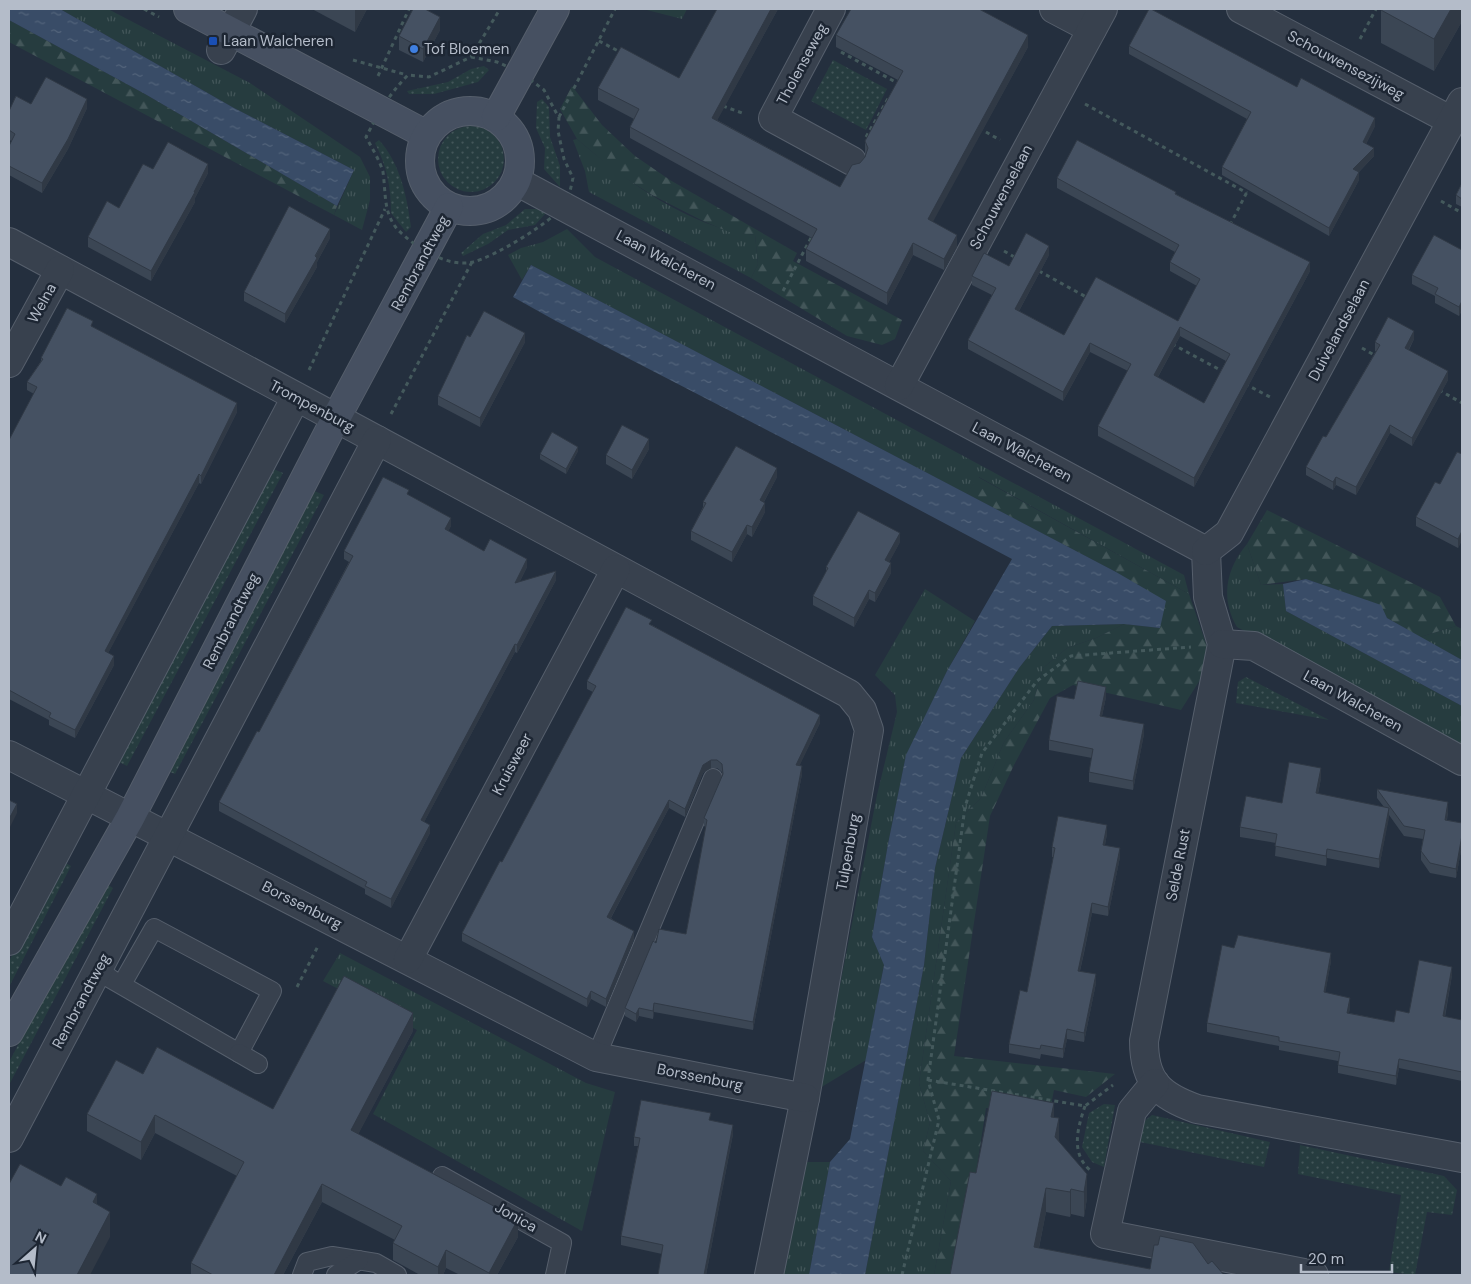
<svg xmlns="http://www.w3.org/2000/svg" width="1471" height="1284" font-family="'DM Sans',sans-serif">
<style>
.grass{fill:url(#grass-tufts)}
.forest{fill:url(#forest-firs)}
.garden{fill:url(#garden-dots)}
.water{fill:url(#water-ripples)}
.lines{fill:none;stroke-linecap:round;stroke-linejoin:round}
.lane-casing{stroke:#565f6c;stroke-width:20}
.street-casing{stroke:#565f6c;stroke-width:30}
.secondary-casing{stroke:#565f6c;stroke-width:30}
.path{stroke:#44595c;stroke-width:3;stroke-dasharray:4 4;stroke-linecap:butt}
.lane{stroke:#38414e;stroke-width:18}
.street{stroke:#38414e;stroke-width:28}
.secondary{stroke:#465061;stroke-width:28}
.wall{fill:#3b4654;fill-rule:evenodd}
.shaded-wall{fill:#303945}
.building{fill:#455162;stroke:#303945;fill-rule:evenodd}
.transit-dot{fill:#1a4fb4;stroke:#1d2633;stroke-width:2}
.shop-dot{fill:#3f7fe0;stroke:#1d2633;stroke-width:2}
.labels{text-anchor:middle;stroke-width:5;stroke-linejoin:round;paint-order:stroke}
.poi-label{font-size:15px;fill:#b4bcc9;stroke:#1d2633;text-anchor:start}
.street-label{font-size:15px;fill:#b4bcc9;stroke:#1d2633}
</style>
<defs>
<pattern id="grass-tufts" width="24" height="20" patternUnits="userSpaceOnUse" patternTransform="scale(1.25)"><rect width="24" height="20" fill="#263c3f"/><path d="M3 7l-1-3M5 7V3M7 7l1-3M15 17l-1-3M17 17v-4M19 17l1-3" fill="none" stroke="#435659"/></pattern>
<pattern id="forest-firs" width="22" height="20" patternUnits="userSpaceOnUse" patternTransform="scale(1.25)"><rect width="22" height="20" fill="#263c3f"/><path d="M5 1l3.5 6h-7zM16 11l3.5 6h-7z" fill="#435659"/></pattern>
<pattern id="garden-dots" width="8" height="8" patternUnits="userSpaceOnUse" patternTransform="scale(1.25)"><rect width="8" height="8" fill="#263c3f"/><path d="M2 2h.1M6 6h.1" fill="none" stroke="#435659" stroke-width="1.8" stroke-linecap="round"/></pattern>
<pattern id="water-ripples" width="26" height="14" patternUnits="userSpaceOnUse" patternTransform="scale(1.25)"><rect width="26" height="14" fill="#394c67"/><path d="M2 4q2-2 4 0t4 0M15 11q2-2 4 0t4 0" fill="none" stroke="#53647b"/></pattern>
</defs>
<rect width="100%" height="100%" fill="#242f3e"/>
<g class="grass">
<polygon points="60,9 108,9 250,83 360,157 370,177 370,200 362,230 334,215 354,170 234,108"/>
<polygon points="643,9 687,9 682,19"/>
<path d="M577,139C626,181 689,228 755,235L758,264L751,278L589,192L585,171L573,140Z"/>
<polygon points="567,229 595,257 1184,575 1189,594 979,477 967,494 531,265 522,280 508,255 521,248 543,242"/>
<path d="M1247,544L1261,585L1283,584L1286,611L1462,706V744L1364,696L1237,627C1220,598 1226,569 1247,544Z"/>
<polygon points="925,589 975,621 947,671 906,756 888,844 872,937 884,964 866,1060 820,1088 877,795 897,712 895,695 875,675"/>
<polygon points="1124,624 1096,638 1067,648 1043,668 1034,700 1004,742 981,798 956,823 919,1083 930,1123 923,1151 951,1181 934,1275 865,1275 924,965 935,868 961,758 1019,668 1052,626"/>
<polygon points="1456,626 1462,629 1462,660 1420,637"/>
<polygon points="340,953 586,1083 615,1092 582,1231 373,1114 417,1030 323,981"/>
<polygon points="807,1162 830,1162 809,1275 783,1275"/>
</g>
<g class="forest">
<polygon points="9,20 145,94 337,206 334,215 9,42"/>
<polygon points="572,86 602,125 635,156 670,180 797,253 793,261 902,320 895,339 882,345 847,336 751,278 758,264 755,235 729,232 703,221 652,195 616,172 577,139 560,109"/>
<polygon points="978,477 1189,594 1212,661 1181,710 1073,685 1050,698 1014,765 990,816 954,1056 1115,1074 1086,1097 1054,1090 1049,1115 986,1108 973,1192 951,1275 934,1275 951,1181 923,1151 930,1123 919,1083 956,823 981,798 1004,742 1034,700 1043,668 1067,648 1096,638 1124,624 1160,628 1116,572 967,494"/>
<polygon points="1267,510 1440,597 1456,626 1420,637 1387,618 1380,605 1306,579 1261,585 1247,544"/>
</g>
<g class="garden">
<polygon points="833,60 887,89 866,130 811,101"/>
<polygon points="484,66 489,70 478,82 434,94 409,94 407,91 448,82 471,69"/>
<polygon points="542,99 549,107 550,137 560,166 560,187 544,169 545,148 536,128 537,102"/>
<circle cx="471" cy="159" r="33"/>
<path d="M379,140C400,163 407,196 411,227L406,232L391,213C391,187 387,167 375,143Z"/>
<polygon points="525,209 541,209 546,213 535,225 508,230 488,244 463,256 461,253 483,234 506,225"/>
<polygon points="271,468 283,473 127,766 115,760"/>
<polygon points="312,490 324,495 175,774 165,770"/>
<polygon points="1246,677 1329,720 1236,703 1238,682"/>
<polygon points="62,861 71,866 9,987 9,961"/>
<polygon points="105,883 113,888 9,1085 9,1062"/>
<polygon points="1104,1104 1115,1105 1104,1167 1092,1162 1082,1147 1089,1113"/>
<polygon points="1152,1115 1270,1142 1264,1167 1140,1142 1142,1123"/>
<polygon points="1300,1145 1444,1176 1457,1190 1452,1215 1427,1212 1415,1275 1389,1272 1401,1195 1298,1174"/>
</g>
<g class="water">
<polygon points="9,9 60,9 234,108 354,170 337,206 145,94 9,20"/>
<polygon points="531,265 1116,572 1166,601 1160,628 1124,624 1052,626 1019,668 961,758 935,868 924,965 865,1275 809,1275 830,1162 850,1139 884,965 872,937 888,844 906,755 947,671 1012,559 846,471 556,321 513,297"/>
<polygon points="1306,579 1381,605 1387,618 1462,660 1462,706 1286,611 1283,584"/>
</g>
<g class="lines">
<defs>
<g id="lane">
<polyline points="98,969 111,979 239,1053 272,991 154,928 122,984"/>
<polyline points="239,1053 258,1064"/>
<polyline points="596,1057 713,778"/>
<polyline points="442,1176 562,1243 555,1275"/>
<polyline points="302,1275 307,1262 332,1256 376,1263 397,1275"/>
<polyline points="336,1275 359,1260"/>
</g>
<g id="street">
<polyline points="831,9 773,118 852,161"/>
<polyline points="1054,9 1092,29"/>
<polyline points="1241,9 1452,121"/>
<polyline points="221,50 243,9"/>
<path d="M516,181L1206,551L1208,597L1222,644L1144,1041C1144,1082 1160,1096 1197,1109L1462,1158"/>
<polyline points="9,242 849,694 862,710 869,730 805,1098 769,1275"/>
<polyline points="9,363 60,270"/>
<polyline points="899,386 1103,9"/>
<polyline points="1206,551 1229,533 1462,102"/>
<polyline points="1222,644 1254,646 1462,761"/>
<polyline points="9,755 596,1057 805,1098"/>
<polyline points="9,941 296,397"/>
<polyline points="408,959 616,569"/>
<polyline points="1155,1083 1132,1111 1105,1234 1314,1275"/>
<polyline points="9,1138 377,440"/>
</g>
<g id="secondary">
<polyline points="188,9 425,134"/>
<circle cx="470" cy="161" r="50"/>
<polyline points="496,117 555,9"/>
<polyline points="9,1032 130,818 336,418 449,207"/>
</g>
</defs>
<use href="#lane" class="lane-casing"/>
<use href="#street" class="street-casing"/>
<use href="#secondary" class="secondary-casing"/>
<g class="path">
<polyline points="144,9 159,17"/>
<polyline points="1360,39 1376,9"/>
<polyline points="599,41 622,53"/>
<polyline points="841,52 899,84"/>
<path d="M471,57L497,62L520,72L544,90L559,118L558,131L564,159L573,178C571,186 569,200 564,206C548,224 496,256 473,262C447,268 415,247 398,230C383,213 386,193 383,172C380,161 372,148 366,137C378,114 389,94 408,75L429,77Z"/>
<polyline points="471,57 500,9"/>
<polyline points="353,60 407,75"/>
<polyline points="378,76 409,9"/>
<polyline points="1085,104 1247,193"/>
<polyline points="723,106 745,114"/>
<polyline points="559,117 615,9"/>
<polyline points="979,128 1000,140"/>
<polyline points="866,137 889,97"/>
<polyline points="1441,201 1462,213"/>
<polyline points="1230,225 1249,188"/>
<polyline points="1004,251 1016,258"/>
<polyline points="1039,271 1088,298"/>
<polyline points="783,291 813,234"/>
<polyline points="1172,344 1224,372"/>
<polyline points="1362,348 1376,356"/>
<polyline points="309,370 385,209"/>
<polyline points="1245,384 1270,397"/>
<polyline points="1439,390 1462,403"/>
<polyline points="391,414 472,262"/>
<polyline points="297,987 318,946"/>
<polyline points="928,1080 1085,1106 1113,1085"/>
<path d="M1085,1106C1078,1127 1070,1153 1090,1170"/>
<polyline points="902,1275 939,1120 928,1080 965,807 982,753 1037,681 1071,656 1191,647"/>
</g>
<use href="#lane" class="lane"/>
<use href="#street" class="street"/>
<use href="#secondary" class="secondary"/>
</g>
<g class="wall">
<polygon points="312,9 367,9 355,32"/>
<polygon points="778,9 717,120 840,187 865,157 865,141 898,80 836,47 836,35 1028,47 932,222 957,247 944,270 913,255 887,305 806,261 806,249 812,238 630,138 630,127 634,119 598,100 598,88 679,78"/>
<polygon points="1382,9 1462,9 1462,24 1461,23 1434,71 1381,43 1381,10"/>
<polygon points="440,30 423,62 399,50 399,36"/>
<polygon points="1129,46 1297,87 1375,126 1366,144 1374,156 1359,172 1359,180 1329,236 1222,175 1222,167 1247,119 1129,54"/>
<polygon points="31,104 87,108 68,149 42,193 9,175 9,146 12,141 9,140 9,111"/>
<polygon points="153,169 208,173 195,198 195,202 151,281 88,247 88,237 119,208"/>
<path d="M1057,178L1176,194L1310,271L1194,487L1098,436V426L1128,371L1090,352L1063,401L968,349V340L992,295L972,285V276L1049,255L1019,311L1064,335L1178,321L1197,286L1170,271V262L1175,252L1057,188ZM1180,336L1226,361L1204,403L1158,377Z"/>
<polygon points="1462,183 1462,207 1456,204 1456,195"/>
<polygon points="330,238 317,262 317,267 285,323 244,301 244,292"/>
<polygon points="1462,250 1462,310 1459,316 1435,303 1435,296 1412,284 1412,275"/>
<polygon points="93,327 237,412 201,484 199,483 108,653 114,665 75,738 49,725 49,720 9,699 9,440 34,394 27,390 27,382 41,361 41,358"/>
<polygon points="470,337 525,342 480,427 438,405 438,396"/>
<polygon points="1414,339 1409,350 1448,380 1412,446 1390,433 1356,495 1336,485 1333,490 1306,475 1306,467 1326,437 1376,351 1375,351 1375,342"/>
<polygon points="649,449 632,479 606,464 606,455"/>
<polygon points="578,451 566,474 540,459 540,454"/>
<polygon points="1462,454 1462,540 1458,548 1416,526 1416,517"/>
<polygon points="777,477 764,502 765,512 752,537 747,534 732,562 691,540 691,531 703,507 703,502"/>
<polygon points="409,496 451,526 448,531 484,551 527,567 520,581 556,580 517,653 515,652 424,822 430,833 391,908 365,894 365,889 219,811 219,802 259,732 349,562 344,559 344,551"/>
<polygon points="900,542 889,562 891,573 875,602 869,599 854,627 813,605 813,596 826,572 826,567"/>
<polygon points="652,625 820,723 799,766 802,774 753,1030 654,1012 653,1019 639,1016 636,1022 625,1016 625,1008 656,943 686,934 706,827 704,826 704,818 722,775 722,772 717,768 711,768 703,773 685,817 669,808 611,918 634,939 606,1007 591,999 587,1007 462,941 462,933 502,862 593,692 587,689 587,681"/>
<polygon points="1106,697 1102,716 1144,734 1133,790 1089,782 1089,772 1092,758 1049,750 1049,740 1074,699"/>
<polygon points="1321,778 1318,794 1384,807 1377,798 1377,789 1448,812 1447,820 1462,823 1462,845 1456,878 1430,873 1421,860 1421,851 1423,839 1404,836 1389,815 1379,868 1327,858 1326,866 1275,856 1276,843 1240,837 1240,827 1282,803"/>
<polygon points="1107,834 1105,845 1120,857 1108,916 1092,913 1084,953 1080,971 1096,983 1084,1042 1067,1039 1063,1058 1041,1054 1040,1059 1009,1053 1009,1044 1027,992 1054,857 1052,857 1052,847"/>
<polygon points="1234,948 1331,961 1325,993 1350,1007 1349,1013 1394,1022 1409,1013 1452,975 1445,1017 1462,1020 1462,1081 1399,1068 1396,1085 1338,1073 1338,1061 1279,1050 1279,1046 1207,1032 1207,1023"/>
<polygon points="413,1031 358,1134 518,1237 497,1275 460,1275 446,1268 443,1275 420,1275 393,1260 393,1243 395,1240 322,1202 283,1275 191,1275 191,1263 237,1176 155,1133 141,1160 87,1131 87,1114 273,1109"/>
<polygon points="1054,1117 1059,1141 1087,1198 1084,1217 1071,1214 1070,1217 1046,1212 1039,1248 1150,1269 1208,1264 1224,1275 950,1275 976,1173"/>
<polygon points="711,1120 733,1134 706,1275 658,1275 662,1254 621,1245 621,1236 638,1146 634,1146 634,1137"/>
</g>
<g class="shaded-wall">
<polygon points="355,9 367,9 355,32"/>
<polygon points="771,9 778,9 712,130 712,118"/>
<polygon points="1451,9 1461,9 1461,23 1434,71 1434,39"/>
<polygon points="440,17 440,30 423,62 423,49"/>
<polygon points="1028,35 1028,47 928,231 928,219"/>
<polygon points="87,99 87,108 68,149 42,193 42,183"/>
<polygon points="1375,118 1375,126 1363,150 1363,142"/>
<polygon points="1374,148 1374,156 1353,178 1353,169"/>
<polygon points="208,164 208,173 195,198 195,202 151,281 151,271"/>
<polygon points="1359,172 1359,180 1329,236 1329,228"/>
<polygon points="330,229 330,238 317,262 317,267 285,323 285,314"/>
<polygon points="957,235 957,247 944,270 944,259"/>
<polygon points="913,243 913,255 887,305 887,293"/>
<polygon points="1049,246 1049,255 1015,318 1015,309"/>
<polygon points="1310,262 1310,271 1194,487 1194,478"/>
<polygon points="1462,301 1462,310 1459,316 1459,307"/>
<polygon points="1180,327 1180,336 1154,384 1154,375"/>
<polygon points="1414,331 1414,339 1405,356 1405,348"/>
<polygon points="525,333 525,342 480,427 480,418"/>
<polygon points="1090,343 1090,352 1063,401 1063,392"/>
<polygon points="1448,371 1448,380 1412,446 1412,438"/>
<polygon points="237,403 237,412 201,484 201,476"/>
<polygon points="1390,425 1390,433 1356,495 1356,487"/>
<polygon points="649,439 649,449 632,479 632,470"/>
<polygon points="578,447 578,451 566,474 566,469"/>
<polygon points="777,468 777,477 760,509 760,500"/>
<polygon points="199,474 199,483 105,659 105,651"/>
<polygon points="1336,477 1336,485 1333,490 1333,482"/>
<polygon points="765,503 765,512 752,537 752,527"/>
<polygon points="451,518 451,526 445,538 445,529"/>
<polygon points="747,525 747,534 732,562 732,552"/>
<polygon points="1462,531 1462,540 1458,548 1458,539"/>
<polygon points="900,533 900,542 885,570 885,560"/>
<polygon points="527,559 527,567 515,591 515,583"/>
<polygon points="891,563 891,573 875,602 875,593"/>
<polygon points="556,571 556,580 517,653 517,645"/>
<polygon points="869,590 869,599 854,627 854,618"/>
<polygon points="515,644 515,652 421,828 421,820"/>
<polygon points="114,656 114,665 75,738 75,730"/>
<polygon points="1106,687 1106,697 1100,725 1100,716"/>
<polygon points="820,715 820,723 796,773 796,765"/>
<polygon points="1144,724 1144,734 1133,790 1133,781"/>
<polygon points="711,760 711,768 703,773 685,817 685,809 703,765"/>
<polygon points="802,766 802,774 753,1030 753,1022"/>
<polygon points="1321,768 1321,778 1316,803 1316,793"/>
<polygon points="669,800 669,808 607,925 607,917"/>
<polygon points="1448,802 1448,812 1445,829 1445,820"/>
<polygon points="17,804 17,813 9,829 9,819"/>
<polygon points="1389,808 1389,818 1379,868 1379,859"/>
<polygon points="430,825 430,833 391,908 391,899"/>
<polygon points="1107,825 1107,834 1103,854 1103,845"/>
<polygon points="1462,835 1462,845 1456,878 1456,869"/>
<polygon points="1120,848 1120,857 1108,916 1108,907"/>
<polygon points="1327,849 1327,858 1326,866 1326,856"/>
<polygon points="1092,903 1092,913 1078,980 1078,971"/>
<polygon points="634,931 634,939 606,1007 606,999"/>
<polygon points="1331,953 1331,961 1324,1001 1324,992"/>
<polygon points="1452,967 1452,975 1443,1025 1443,1016"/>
<polygon points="1096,974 1096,983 1084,1042 1084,1033"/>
<polygon points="591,991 591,999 587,1007 587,999"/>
<polygon points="1350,998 1350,1007 1347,1022 1347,1013"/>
<polygon points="654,1003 654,1012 653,1019 653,1011"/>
<polygon points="639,1008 639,1016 636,1022 636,1014"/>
<polygon points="413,1013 413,1031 351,1148 351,1130"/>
<polygon points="1067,1029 1067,1039 1063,1058 1063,1049"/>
<polygon points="1399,1059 1399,1068 1396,1085 1396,1076"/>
<polygon points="1054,1103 1054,1127 1051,1117"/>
<polygon points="155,1115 155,1133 141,1160 141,1142"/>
<polygon points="1059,1118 1059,1143 1055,1137"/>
<polygon points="733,1125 733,1134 706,1275 704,1275"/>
<polygon points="1087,1174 1087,1198 1084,1217 1084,1192"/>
<polygon points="322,1184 322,1202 283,1275 274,1275"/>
<polygon points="1046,1188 1046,1212 1034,1272 1034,1247"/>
<polygon points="1071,1189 1071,1214 1070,1217 1070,1192"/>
<polygon points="97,1194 97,1219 93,1202"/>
<polygon points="110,1212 110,1237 90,1275 77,1275"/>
<polygon points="518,1219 518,1237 497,1275 489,1275 489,1273"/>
<polygon points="446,1250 446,1268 443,1275 438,1275 438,1267"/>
</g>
<g class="building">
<polygon points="413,9 425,9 440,17 423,49 399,36"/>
<polygon points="717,9 771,9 712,118 840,187 852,165 860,163 865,157 868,148 865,141 903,71 836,35 851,9 979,9 1028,35 928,219 957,235 944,259 913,243 887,293 806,249 817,229 630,127 639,109 598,88 621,47 679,78"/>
<polygon points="1149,9 1151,9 1297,87 1301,78 1375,118 1363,142 1374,148 1353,169 1359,172 1329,228 1222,167 1251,112 1129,46"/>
<polygon points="1382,9 1451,9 1434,39 1381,10"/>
<polygon points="46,77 87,99 68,139 42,183 9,166 9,146 15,134 9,130 9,111 16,96 31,104"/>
<path d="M1077,140L1176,192L1175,194L1310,262L1194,478L1098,426L1131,364L1090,343L1063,392L968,340L996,288L972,276L984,253L1009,266L1026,233L1049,246L1015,309L1064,335L1096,277L1178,321L1200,279L1170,262L1179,245L1057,178ZM1180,327L1230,354L1204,403L1154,375Z"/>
<polygon points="168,142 208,164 194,192 195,192 151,271 88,237 107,201 119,208 143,164 153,169"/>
<polygon points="1462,183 1462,199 1456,195"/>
<polygon points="289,206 330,229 315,256 317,258 285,314 244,292"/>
<polygon points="1434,235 1462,250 1462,301 1459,307 1435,294 1438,288 1412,275"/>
<polygon points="67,308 93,321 91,326 237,403 201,476 199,474 105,651 114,656 75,730 49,717 51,713 9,690 9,440 37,387 27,382 43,359 41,358"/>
<polygon points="484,311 525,333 480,418 438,396 467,335 470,337"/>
<polygon points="1388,317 1414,331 1405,348 1448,371 1412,438 1390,425 1356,487 1336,477 1333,482 1306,467 1323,436 1326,437 1380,345 1375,342"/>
<polygon points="622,425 649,439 632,470 606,455"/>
<polygon points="552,432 578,447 566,469 540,454"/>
<polygon points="736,446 777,468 760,500 765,503 752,527 747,525 732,552 691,531 706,503 703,502"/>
<polygon points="1457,452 1462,454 1462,531 1458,539 1416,517 1435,482 1440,484"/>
<polygon points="383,477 409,490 407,494 451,518 445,529 484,551 490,539 527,559 515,583 556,571 517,645 515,644 421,820 430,825 391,899 365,886 367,882 219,802 257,731 259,732 353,556 344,551"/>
<polygon points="858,511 900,533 885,560 891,563 875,593 869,590 854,618 813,596 828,568 826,567"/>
<polygon points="626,607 652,620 649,624 820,715 796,765 802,766 753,1022 654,1003 653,1011 639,1008 636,1014 625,1008 653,941 656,943 659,929 686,934 707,820 704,818 723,774 722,764 717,760 711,760 703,765 685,809 669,800 607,917 634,931 606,999 591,991 587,999 462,933 500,861 502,862 596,686 587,681"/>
<polygon points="1078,681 1106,687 1100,716 1144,724 1133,781 1089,772 1093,749 1049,740 1057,696 1074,699"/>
<polygon points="1289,762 1321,768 1316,793 1389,808 1379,859 1327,849 1326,856 1275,846 1277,834 1240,827 1246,796 1282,803"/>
<polygon points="1377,789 1448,802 1445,820 1462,823 1462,835 1456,869 1430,863 1421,851 1425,830 1404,826"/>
<polygon points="9,800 17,804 9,819"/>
<polygon points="1058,816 1107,825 1103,845 1120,848 1108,907 1092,903 1084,943 1078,971 1096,974 1084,1033 1067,1029 1063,1049 1041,1045 1040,1049 1009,1044 1020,990 1027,992 1055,848 1052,847"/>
<polygon points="1238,935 1331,953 1324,992 1350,998 1347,1013 1394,1022 1396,1010 1409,1013 1419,960 1452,967 1443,1016 1462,1020 1462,1072 1399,1059 1396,1076 1338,1065 1340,1052 1279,1041 1279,1037 1207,1023 1222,945 1234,948"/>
<polygon points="344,976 413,1013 351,1130 518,1219 489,1273 446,1250 438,1267 393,1243 402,1226 322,1184 274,1275 213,1275 191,1263 244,1162 155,1115 141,1142 87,1114 116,1060 143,1074 157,1047 273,1109"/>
<polygon points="992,1091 1054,1103 1051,1117 1059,1118 1055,1137 1087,1174 1084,1192 1071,1189 1070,1192 1046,1188 1034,1247 1150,1269 1154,1245 1158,1245 1160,1236 1193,1243 1208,1264 1212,1261 1224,1275 950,1275 970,1172 976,1173"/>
<polygon points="641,1100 711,1113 709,1120 733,1125 704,1275 658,1275 663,1245 621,1236 640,1138 634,1137"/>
<polygon points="20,1164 61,1186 66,1177 97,1194 93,1202 110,1212 77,1275 9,1275 9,1184"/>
</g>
<rect class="transit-dot" x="208" y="36" width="10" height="10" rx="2.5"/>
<circle class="shop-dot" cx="414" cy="49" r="5"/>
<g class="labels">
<g class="poi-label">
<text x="223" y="46">Laan Walcheren</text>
<text x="424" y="54">Tof Bloemen</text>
</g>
<g class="street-label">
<text transform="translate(802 64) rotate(-62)" y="5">Tholenseweg</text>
<text transform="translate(1346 65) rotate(28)" y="5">Schouwensezijweg</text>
<text transform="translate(1001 197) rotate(-62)" y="5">Schouwenselaan</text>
<text transform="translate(666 260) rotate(28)" y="5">Laan Walcheren</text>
<text transform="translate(420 263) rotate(-62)" y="5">Rembrandtweg</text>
<text transform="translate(42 303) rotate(-61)" y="5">Welna</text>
<text transform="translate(1339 330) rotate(-62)" y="5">Duivelandselaan</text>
<text transform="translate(312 406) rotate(28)" y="5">Trompenburg</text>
<text transform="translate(1022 452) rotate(28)" y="5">Laan Walcheren</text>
<text transform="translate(231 621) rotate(-63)" y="5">Rembrandtweg</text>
<text transform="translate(1353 701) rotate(29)" y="5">Laan Walcheren</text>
<text transform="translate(512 764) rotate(-62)" y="5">Kruisweer</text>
<text transform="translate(848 852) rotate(-80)" y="5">Tulpenburg</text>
<text transform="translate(1178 865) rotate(-79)" y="5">Selde Rust</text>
<text transform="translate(302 905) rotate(27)" y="5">Borssenburg</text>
<text transform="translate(81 1001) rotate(-62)" y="5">Rembrandtweg</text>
<text transform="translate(700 1077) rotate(11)" y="5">Borssenburg</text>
<text transform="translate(516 1217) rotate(29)" y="5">Jonica</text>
</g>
</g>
<rect width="1471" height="1284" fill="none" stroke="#b4bcc9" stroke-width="20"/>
<g transform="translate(35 1249) rotate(27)" stroke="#1d2633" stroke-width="4" paint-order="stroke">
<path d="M0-4L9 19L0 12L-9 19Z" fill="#b4bcc9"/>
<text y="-8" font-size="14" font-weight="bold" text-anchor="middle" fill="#b4bcc9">N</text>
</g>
<path d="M1301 1264v8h91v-8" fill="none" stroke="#b4bcc9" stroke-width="2.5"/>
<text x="1308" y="1264" font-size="15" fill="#b4bcc9" stroke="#1d2633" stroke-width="4" paint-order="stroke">20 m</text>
</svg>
